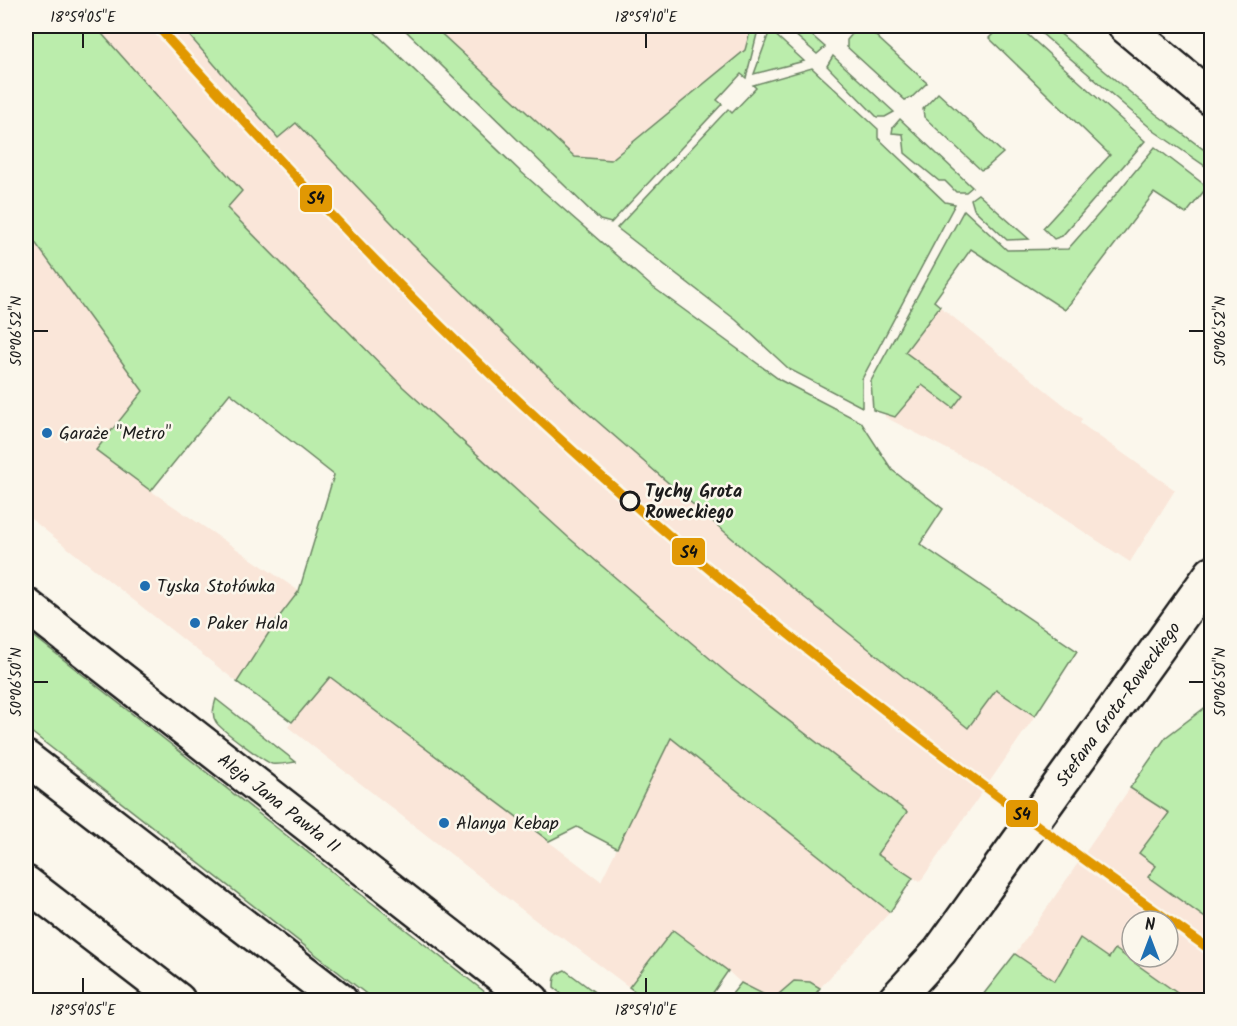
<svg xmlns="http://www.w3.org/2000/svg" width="1237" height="1026" font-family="Kalam,sans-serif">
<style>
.built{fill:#fae6d9;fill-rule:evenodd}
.green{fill:#bbedac;stroke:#6c8464;stroke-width:1.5}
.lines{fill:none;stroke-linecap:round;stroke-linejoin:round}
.minor-casing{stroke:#1c1c1c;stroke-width:38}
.minor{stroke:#fbf7ec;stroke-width:33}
.rail-1-casing{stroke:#fbf7ec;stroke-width:14}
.rail-1{stroke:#e19803;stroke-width:9}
.ticks{fill:none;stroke:#1c1c1c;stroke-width:2}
.poi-dot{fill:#1f6fb2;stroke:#fbf7ec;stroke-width:2}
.stop-dot{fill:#fbf7ec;stroke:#1c1c1c;stroke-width:3}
.labels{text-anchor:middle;stroke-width:5;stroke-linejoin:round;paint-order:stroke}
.poi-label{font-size:18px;fill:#1c1c1c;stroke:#fbf7ec;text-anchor:start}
.stop-label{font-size:18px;font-weight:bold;fill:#1c1c1c;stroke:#fbf7ec;text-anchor:start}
.street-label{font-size:18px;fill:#1c1c1c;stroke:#fbf7ec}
.line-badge{stroke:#fbf7ec;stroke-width:2}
.pale-badge-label{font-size:16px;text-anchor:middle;font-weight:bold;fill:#111}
.neatline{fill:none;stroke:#1c1c1c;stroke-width:2}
.ticks-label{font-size:15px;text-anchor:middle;fill:#1c1c1c}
</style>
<rect width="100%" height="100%" fill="#fbf7ec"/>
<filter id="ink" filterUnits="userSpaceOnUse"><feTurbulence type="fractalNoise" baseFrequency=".0167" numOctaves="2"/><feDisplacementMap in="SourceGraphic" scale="12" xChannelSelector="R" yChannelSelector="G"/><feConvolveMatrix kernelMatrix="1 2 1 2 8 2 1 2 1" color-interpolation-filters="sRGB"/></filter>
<g filter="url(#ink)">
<g class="built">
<polygon points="95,26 181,26 278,137 296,123 412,244 574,401 756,559 968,727 996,690 1035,716 920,882 877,854 907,812 728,674 568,537 403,387 227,208 242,191"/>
<polygon points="433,26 749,26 751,28 745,50 611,160 575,157"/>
<polygon points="26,230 143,391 96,450 151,491 299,591 237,682 26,515"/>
<polygon points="934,302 1082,419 1080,423 1175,490 1130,562 997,475 885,417 890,368"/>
<polygon points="330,677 601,881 671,738 890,912 820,988 810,982 794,981 773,999 741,983 728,971 673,930 629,987 566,940 548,930 288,727"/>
<path d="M1130,788L1169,813L1156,866L1148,877L1211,922V1000H1187L1116,949L1109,959L1080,939L1054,981L1015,954ZM1132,921H1168V957H1132Z"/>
</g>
<g class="green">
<polygon points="26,26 95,26 242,191 227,208 403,387 568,537 728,674 907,812 877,854 913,878 890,912 671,738 617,848 577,827 549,841 330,677 292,722 237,682 279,617 299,591 334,475 230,393 151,491 96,450 143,391 26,230"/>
<polygon points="181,26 368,26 520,171 650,285 780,380 861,422 892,470 943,509 920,544 1077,651 1035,716 996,690 968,728 756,559 574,401 412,244 296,123 278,138"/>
<polygon points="401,26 433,26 575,157 611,160 745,50 751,28 749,26 759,26 746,78 741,74 717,100 722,104 611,223 600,220"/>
<polygon points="785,26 801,26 825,47 817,54"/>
<polygon points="859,26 865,26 927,83 912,97 905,100 847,47 847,40"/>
<polygon points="1001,26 1018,26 1145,141 1062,236 1054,239 1043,228 1110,155 989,38"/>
<polygon points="1033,26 1051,26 1156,114 1211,155 1211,170 1154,131"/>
<polygon points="770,30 804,61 754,74"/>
<polygon points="833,56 894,112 885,117 877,117 827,66"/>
<polygon points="812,68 878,129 878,138 945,202 955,204 862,379 862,407 789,369 736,320 617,228 728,109 732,113 756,88 753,85"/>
<polygon points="938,93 1003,153 986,168 981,170 924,117 923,109"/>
<polygon points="900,119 972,187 966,192 956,192 945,181 939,181 905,153 903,134 892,133 893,127"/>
<polygon points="1155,147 1206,186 1204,191 1186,214 1154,193 1065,310 971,249 934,301 940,306 905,352 963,395 953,408 922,385 895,417 873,410 871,381 964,210 1007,250 1068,249 1112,199"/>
<polygon points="978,194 1029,239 1007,240 974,209 971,199"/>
<polygon points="26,630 495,1000 374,1000 26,728"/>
<path d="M216,699L296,762C288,763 280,765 272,764C265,762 220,729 216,722C211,715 214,706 216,699Z"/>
<polygon points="1211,703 1211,922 1148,877 1156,866 1139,853 1169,813 1130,788 1166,737"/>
<polygon points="673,930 728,971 708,1000 647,1000 629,987"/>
<polygon points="1080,938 1109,958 1115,949 1187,1000 979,1000 1015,954 1055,981"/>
<path d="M565,970L605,1000H570L554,988C554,977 555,974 565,970Z"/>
<polygon points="794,981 810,982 820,988 811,1000 727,1000 741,983 773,999"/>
</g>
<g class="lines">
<defs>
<g id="minor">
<polyline points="1125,26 1212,99"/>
<polyline points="26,605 532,1000"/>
<polyline points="26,758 340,1000"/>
<polyline points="26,883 178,1000"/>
<polyline points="895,1000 940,951 1212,573"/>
</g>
</defs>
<use href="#minor" class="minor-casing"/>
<use href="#minor" class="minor"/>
<defs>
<path id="rail-1" d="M157,26C282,164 409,301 546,426C754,618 981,788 1212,951"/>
</defs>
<use href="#rail-1" class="rail-1-casing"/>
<use href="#rail-1" class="rail-1"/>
</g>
</g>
<path class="ticks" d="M83,33V48M646,33V48M33,331H48M1189,331H1204M33,682H48M1189,682H1204M83,978V993M646,978V993"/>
<g class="poi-dot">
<circle cx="47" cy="433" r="6"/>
<circle cx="145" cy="586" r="6"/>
<circle cx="195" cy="623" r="6"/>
<circle cx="444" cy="823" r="6"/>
</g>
<circle class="stop-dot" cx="630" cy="501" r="9"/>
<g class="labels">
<g class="poi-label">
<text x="59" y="439">Garaże "Metro"</text>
<text x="157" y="592">Tyska Stołówka</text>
<text x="207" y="629">Paker Hala</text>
<text x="456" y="829">Alanya Kebap</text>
</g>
<g class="stop-label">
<text x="645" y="497">Tychy Grota<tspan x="645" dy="21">Roweckiego</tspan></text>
</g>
<g class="street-label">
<text transform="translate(1118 704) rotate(-54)" y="6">Stefana Grota-Roweckiego</text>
<text transform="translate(279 803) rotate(38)" y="6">Aleja Jana Pawła II</text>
</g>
</g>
<g class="line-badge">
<rect x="299" y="184" width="34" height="29" rx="6" fill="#e19803"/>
<rect x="671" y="537" width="35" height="29" rx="6" fill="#e19803"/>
<rect x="1005" y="799" width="34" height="29" rx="6" fill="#e19803"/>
</g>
<g class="pale-badge-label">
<text x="316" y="204">S4</text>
<text x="689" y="558">S4</text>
<text x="1022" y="820">S4</text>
</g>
<rect width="1237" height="1026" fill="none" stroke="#fbf7ec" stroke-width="66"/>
<g transform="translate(1150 939)"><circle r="28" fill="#fbf7ec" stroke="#a29f99" stroke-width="1.5"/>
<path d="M0-4.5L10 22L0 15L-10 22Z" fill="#1f6fb2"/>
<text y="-9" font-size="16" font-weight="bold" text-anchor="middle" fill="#1c1c1c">N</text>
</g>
<rect x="33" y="33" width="1171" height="960" class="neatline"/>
<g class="ticks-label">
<text x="83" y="22">18°59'05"E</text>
<text x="646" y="22">18°59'10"E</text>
<text transform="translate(16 331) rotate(-90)" y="5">50°06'52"N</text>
<text transform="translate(1220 331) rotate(-90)" y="5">50°06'52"N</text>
<text transform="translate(16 682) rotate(-90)" y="5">50°06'50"N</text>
<text transform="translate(1220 682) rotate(-90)" y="5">50°06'50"N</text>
<text x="83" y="1015">18°59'05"E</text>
<text x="646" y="1015">18°59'10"E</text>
</g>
</svg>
